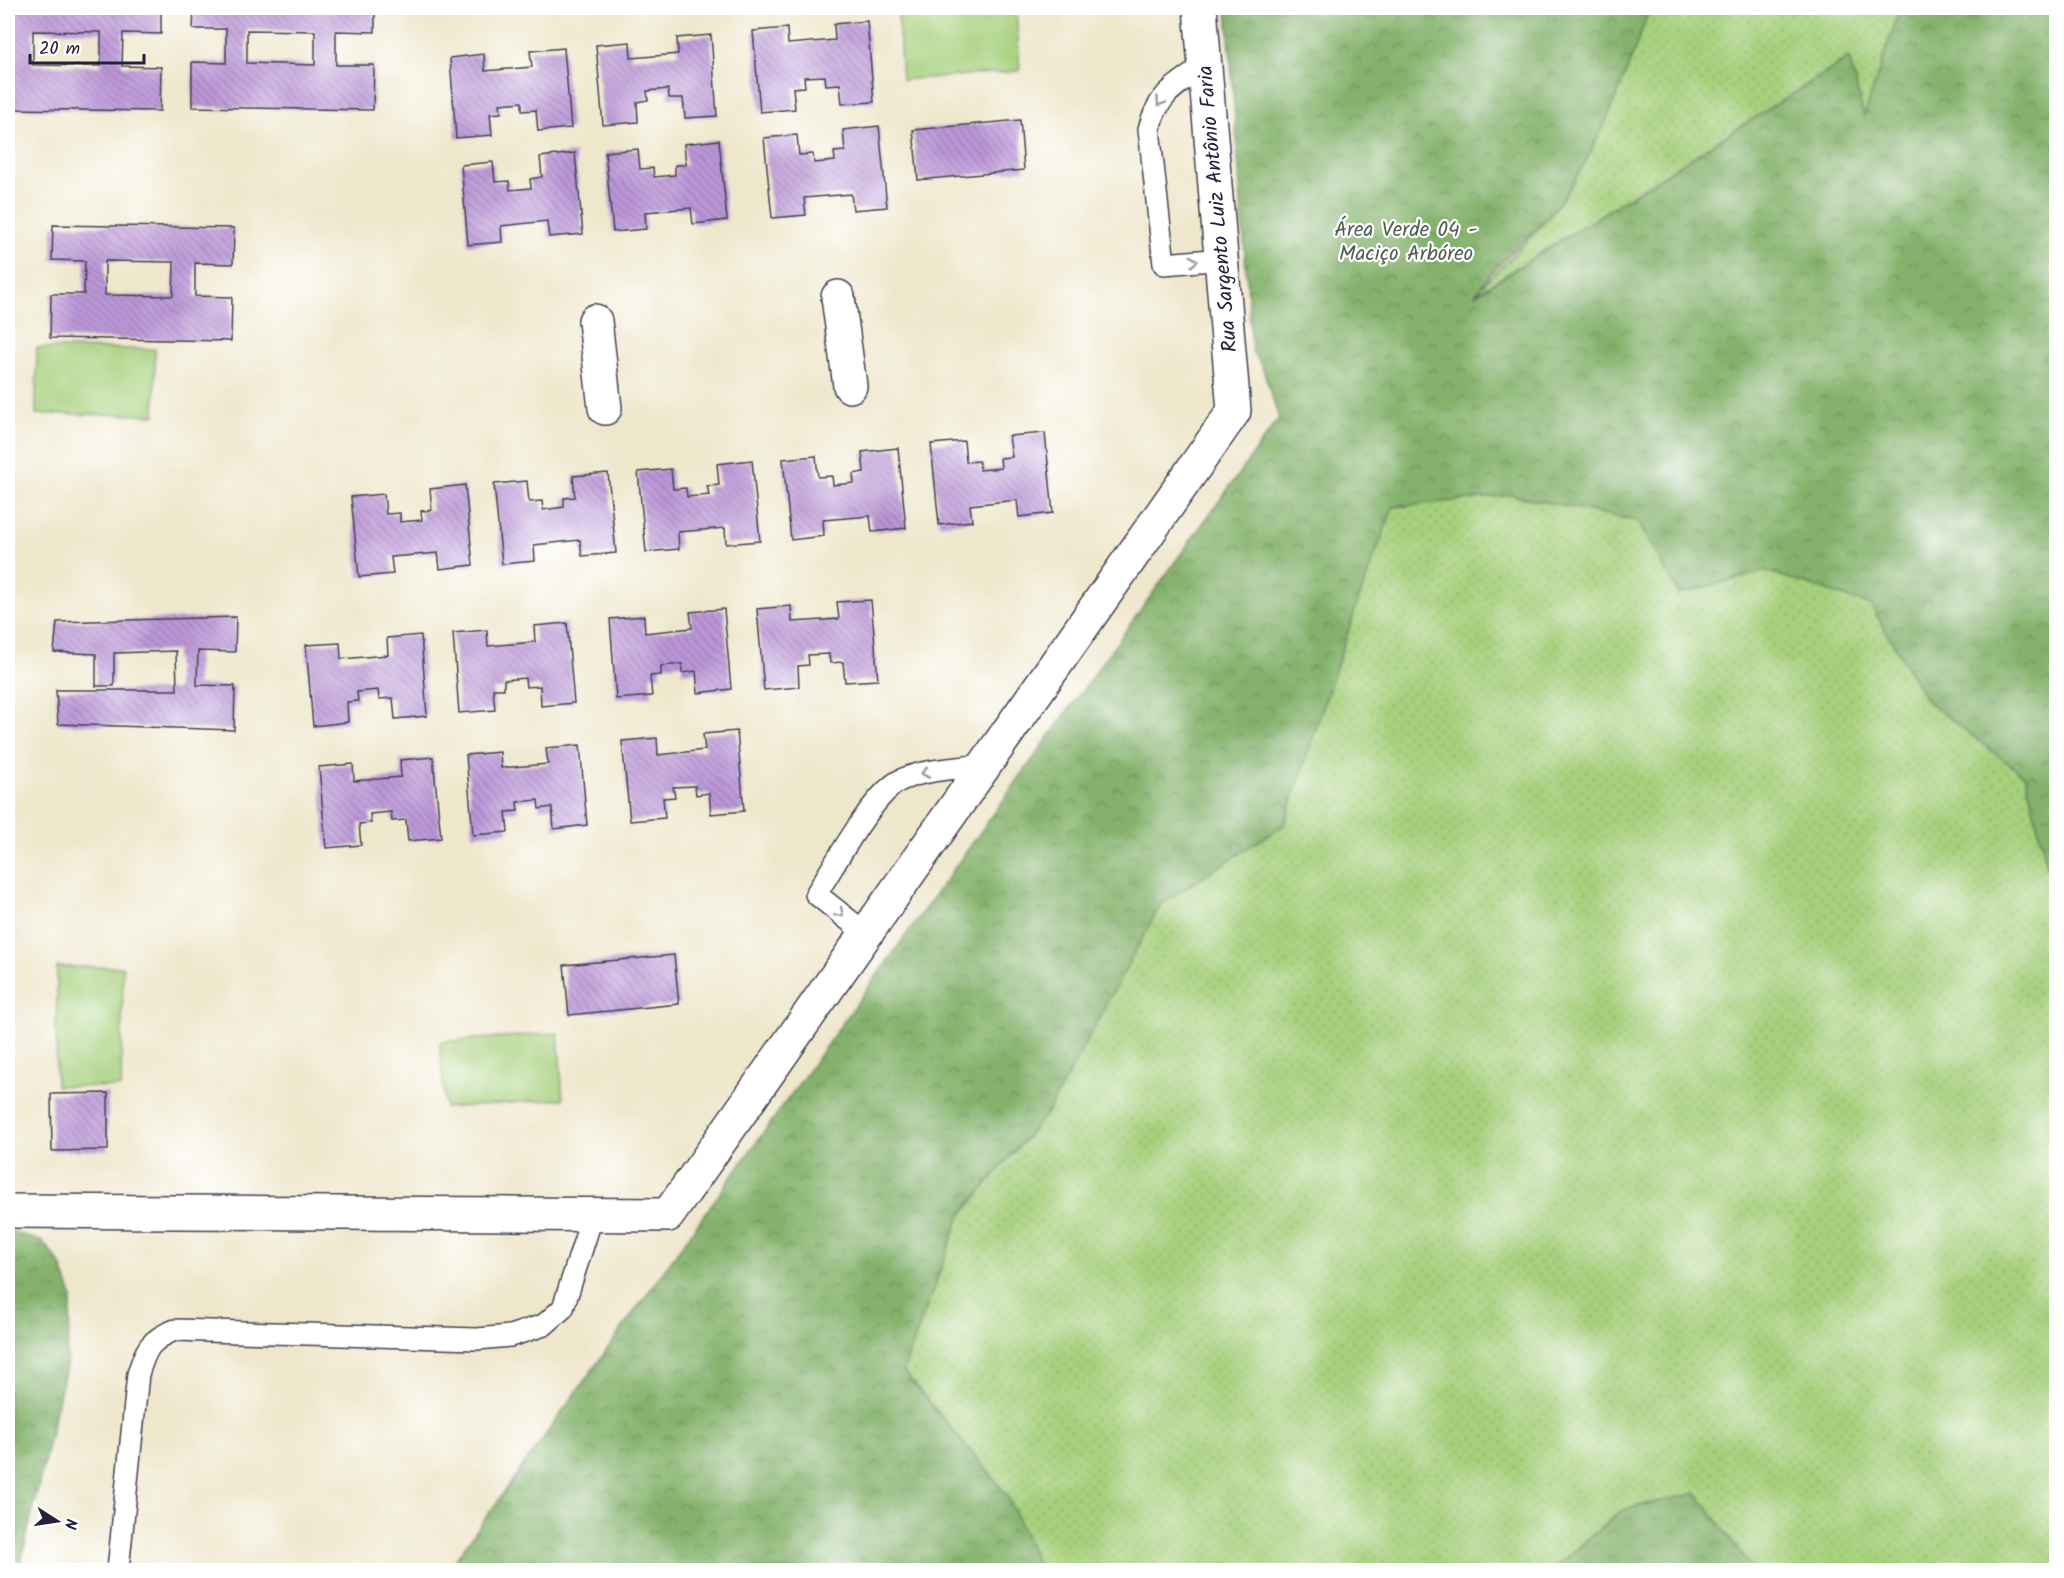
<svg xmlns="http://www.w3.org/2000/svg" width="2064" height="1578" font-family="Kalam,sans-serif">
<style>
.grass{fill:url(#grass-dots);stroke:#64795c;stroke-width:1.5}
.forest{fill:url(#forest-crowns);stroke:#536a54;stroke-width:1.5}
.garden{fill:#a6d07c;stroke:#64795c;stroke-width:1.5}
.building{fill:url(#building-back-hatch);fill-rule:evenodd}
.lines{fill:none;stroke-linecap:round;stroke-linejoin:round}
.lane-casing{stroke:#414051;stroke-width:24}
.street-casing{stroke:#414051;stroke-width:36}
.lane{stroke:#fff;stroke-width:21}
.street{stroke:#fff;stroke-width:33}
.oneway{stroke:#9c9ca7}
.labels{text-anchor:middle;stroke-width:4.5;stroke-linejoin:round;paint-order:stroke}
.street-label{font-size:21px;fill:#22223b;stroke:#fff}
.park-label{font-size:21px;fill:#505f52;stroke:#fff}
</style>
<defs>
<pattern id="grass-dots" width="8" height="8" patternUnits="userSpaceOnUse" patternTransform="scale(1.5)"><rect width="8" height="8" fill="#a6d07c"/><path d="M2 2h.1M6 6h.1" fill="none" stroke="#8fb26c" stroke-width="1.8" stroke-linecap="round"/></pattern>
<pattern id="forest-crowns" width="20" height="18" patternUnits="userSpaceOnUse" patternTransform="scale(1.5)"><rect width="20" height="18" fill="#84b26c"/><path d="M2 6a3 3 0 1 1 6 0M12 15a3 3 0 1 1 6 0" fill="none" stroke="#6c905a"/></pattern>
<pattern id="building-back-hatch" width="6" height="6" patternUnits="userSpaceOnUse" patternTransform="scale(1.5)"><rect width="6" height="6" fill="#bc97d8"/><path d="M-1 5l2 2M0 0l6 6M5-1l2 2" fill="none" stroke="#987bb0"/></pattern>
</defs>
<rect width="100%" height="100%" fill="#fff"/>
<filter id="ink" filterUnits="userSpaceOnUse"><feTurbulence type="fractalNoise" baseFrequency=".0167" numOctaves="2"/><feDisplacementMap in="SourceGraphic" scale="12" xChannelSelector="R" yChannelSelector="G"/><feConvolveMatrix kernelMatrix="1 2 1 2 8 2 1 2 1" color-interpolation-filters="sRGB"/></filter>
<filter id="wash" filterUnits="userSpaceOnUse"><feTurbulence type="fractalNoise" baseFrequency=".008" numOctaves="4" result="noise"/><feDisplacementMap in="SourceGraphic" scale="24" xChannelSelector="R" yChannelSelector="G"/><feGaussianBlur stdDeviation="1.35" result="paint"/><feColorMatrix in="noise" values="0 0 0 0 0 0 0 0 0 0 0 0 0 0 0 0 0 1.4 0 .05"/><feComposite in="paint" operator="in"/></filter>
<g filter="url(#wash)">
<rect width="100%" height="100%" fill="#efe7cc"/>
<g class="grass">
<path d="M1650,8H1900L1864,118L1849,58L1472,296C1498,269 1536,235 1557,206C1599,146 1625,75 1650,8Z"/>
<polygon points="1512,495 1638,521 1679,594 1766,571 1871,605 1926,700 2026,777 2056,903 2056,1570 1753,1570 1697,1493 1622,1510 1555,1567 1557,1570 1040,1570 1007,1495 903,1371 960,1216 1049,1110 1161,903 1284,825 1359,598 1393,507"/>
</g>
<g class="forest">
<path d="M1227,8H1650C1626,74 1599,151 1556,207C1532,238 1495,262 1475,295L1849,58L1864,116L1900,8H2056V903L2026,777L1926,700L1871,605L1766,571L1679,594L1638,521L1512,495L1393,507L1359,598L1284,825L1161,904L1049,1110L960,1216L903,1371L1007,1495L1040,1570H448L1279,418L1262,366L1252,351Z"/>
<polygon points="8,1230 43,1242 61,1265 72,1296 66,1367 19,1570 8,1570"/>
<polygon points="1697,1493 1753,1570 1557,1570 1555,1568 1622,1510"/>
</g>
<g class="garden">
<polygon points="984,8 1016,8 1020,71 902,80 898,14"/>
<polygon points="37,348 155,349 155,415 36,414"/>
<polygon points="57,967 123,967 121,1087 56,1086"/>
<polygon points="558,1033 563,1099 445,1108 440,1042"/>
</g>
<g id="blocks">
<g class="building">
<path d="M8,8H161V34L123,33L122,66L161,67L160,111L8,109V64H12L13,31H8ZM33,31L101,32V66L33,65Z"/>
<path d="M194,8H375V32L336,31V65H374L373,110L192,107V62L226,63V29H193ZM247,30L315,31V65L247,63Z"/>
<polygon points="867,21 874,102 842,104 840,84 826,85 825,76 804,77 805,87 793,88 795,109 760,112 753,31 787,28 788,44 835,40 834,24"/>
<polygon points="711,35 717,116 685,118 683,98 669,98 668,89 647,91 648,100 637,102 638,122 603,125 596,45 630,42 631,58 678,54 677,38"/>
<polygon points="564,48 571,128 538,131 536,110 522,111 522,102 500,104 501,113 490,114 492,135 456,138 450,58 484,54 485,71 532,67 530,51"/>
<polygon points="1020,120 1024,170 918,180 913,130"/>
<polygon points="879,126 887,207 853,210 851,194 804,198 806,215 772,218 764,138 797,135 799,155 813,154 814,163 835,161 834,152 845,151 843,130"/>
<polygon points="719,140 727,220 693,224 691,208 645,212 646,229 613,232 605,152 638,149 640,169 653,168 654,177 675,175 675,165 686,165 684,144"/>
<polygon points="575,153 583,234 549,237 547,221 501,226 502,242 468,245 461,165 493,162 495,182 509,181 510,190 531,188 530,179 542,177 540,157"/>
<path d="M53,225L234,228L233,264L195,263V296L232,297L231,341L50,338L51,294H84L85,261L52,260ZM105,261L174,262L173,296L105,295Z"/>
<polygon points="1045,433 1053,513 1019,517 1017,500 970,505 972,521 939,525 931,444 964,441 966,462 979,461 980,470 1001,468 1000,458 1012,457 1009,436"/>
<polygon points="898,448 906,528 872,532 870,516 823,520 824,536 791,540 783,459 816,456 818,477 832,476 833,485 854,483 853,474 864,472 862,452"/>
<polygon points="752,460 760,541 726,544 725,528 678,532 679,549 646,552 638,472 671,469 673,489 686,488 687,497 709,495 707,486 719,485 717,464"/>
<polygon points="608,473 616,553 582,556 580,540 534,545 535,561 502,564 494,484 527,481 529,502 542,501 543,510 564,507 564,498 575,497 573,476"/>
<polygon points="465,485 473,565 440,569 438,553 391,557 393,574 359,577 351,497 384,494 386,514 400,513 400,522 422,520 421,511 432,510 430,489"/>
<polygon points="871,600 878,680 845,682 843,662 830,663 829,654 808,655 809,665 798,666 799,687 764,690 757,609 791,606 792,622 839,619 837,602"/>
<polygon points="724,609 731,689 698,693 696,671 682,673 682,664 661,666 661,675 650,676 652,696 616,699 610,619 644,616 645,633 692,628 690,612"/>
<polygon points="236,617 235,652 198,651 197,685 235,686 234,730 58,724 56,690 177,690 176,651 114,653 114,686 96,686 96,654 54,652 57,622"/>
<polygon points="567,623 574,703 541,706 540,686 526,687 525,678 504,680 504,689 493,689 495,710 459,713 453,633 487,630 488,646 535,642 534,626"/>
<polygon points="421,635 427,716 395,719 393,698 379,699 378,690 357,692 358,701 347,702 348,722 313,726 306,645 340,643 341,659 388,655 387,638"/>
<polygon points="737,731 744,811 711,814 709,793 696,795 695,786 673,787 675,797 663,798 665,818 630,821 622,741 657,738 658,755 705,750 703,734"/>
<polygon points="580,745 587,825 554,829 552,807 539,809 538,800 517,802 518,811 506,812 508,832 473,835 466,755 500,752 501,768 548,764 546,748"/>
<polygon points="433,757 441,838 408,841 406,820 392,821 391,812 370,814 371,823 359,824 361,845 326,848 319,767 353,764 354,781 401,777 400,760"/>
<polygon points="674,955 679,1004 569,1015 564,965"/>
<polygon points="108,1093 108,1150 52,1151 51,1094"/>
</g>
</g>
</g>
<g filter="url(#ink)">
<use href="#blocks" fill-opacity="0" stroke="#414051" stroke-width="1.5"/>
<g class="lines">
<defs>
<g id="lane">
<path d="M1205,66C1176,85 1158,94 1149,129L1164,264L1223,259"/>
<path d="M865,933L816,894C835,865 873,793 901,780C926,769 956,769 983,765"/>
<path d="M118,1570L138,1374C146,1349 149,1340 175,1330L477,1339L510,1336L544,1325L563,1308L593,1214"/>
</g>
<g id="street">
<polyline points="838,297 850,386"/>
<polyline points="595,321 605,408"/>
<polyline points="8,1211 668,1215 1234,411 1200,8"/>
</g>
</defs>
<use href="#lane" class="lane-casing"/>
<use href="#street" class="street-casing"/>
<use href="#lane" class="lane"/>
<use href="#street" class="street"/>
</g>
<defs><path id="oneway-chevron" d="M-2-3.5L2.5 0L-2 3.5" fill="none" stroke-width="1.6" stroke-linecap="round" stroke-linejoin="round" transform="scale(1.5)"/></defs>
<g class="oneway">
<use href="#oneway-chevron" transform="translate(1160 102) rotate(125)"/>
<use href="#oneway-chevron" transform="translate(1194 261) rotate(-5)"/>
<use href="#oneway-chevron" transform="translate(925 773) rotate(170)"/>
<use href="#oneway-chevron" transform="translate(840 913) rotate(39)"/>
</g>
</g>
<g class="labels">
<g class="street-label">
<text transform="translate(1217 209) rotate(-95)" y="7">Rua Sargento Luiz Antônio Faria</text>
</g>
<g class="park-label">
<text x="1406" y="236">Área Verde 04 -<tspan x="1406" dy="24">Maciço Arbóreo</tspan></text>
</g>
</g>
<rect width="2064" height="1578" fill="none" stroke="#fff" stroke-width="30"/>
<g transform="translate(57 1521) rotate(102)" stroke="#ffffff" stroke-width="4.5" paint-order="stroke">
<path d="M0-4.5L10 22L0 15L-10 22Z" fill="#22223b"/>
<text y="-9" font-size="16" font-weight="bold" text-anchor="middle" fill="#22223b">N</text>
</g>
<path d="M30 54v9h114v-9" fill="none" stroke="#22223b" stroke-width="3"/>
<text x="39" y="54" font-size="18" fill="#22223b" stroke="#ffffff" stroke-width="4.5" paint-order="stroke">20 m</text>
</svg>
